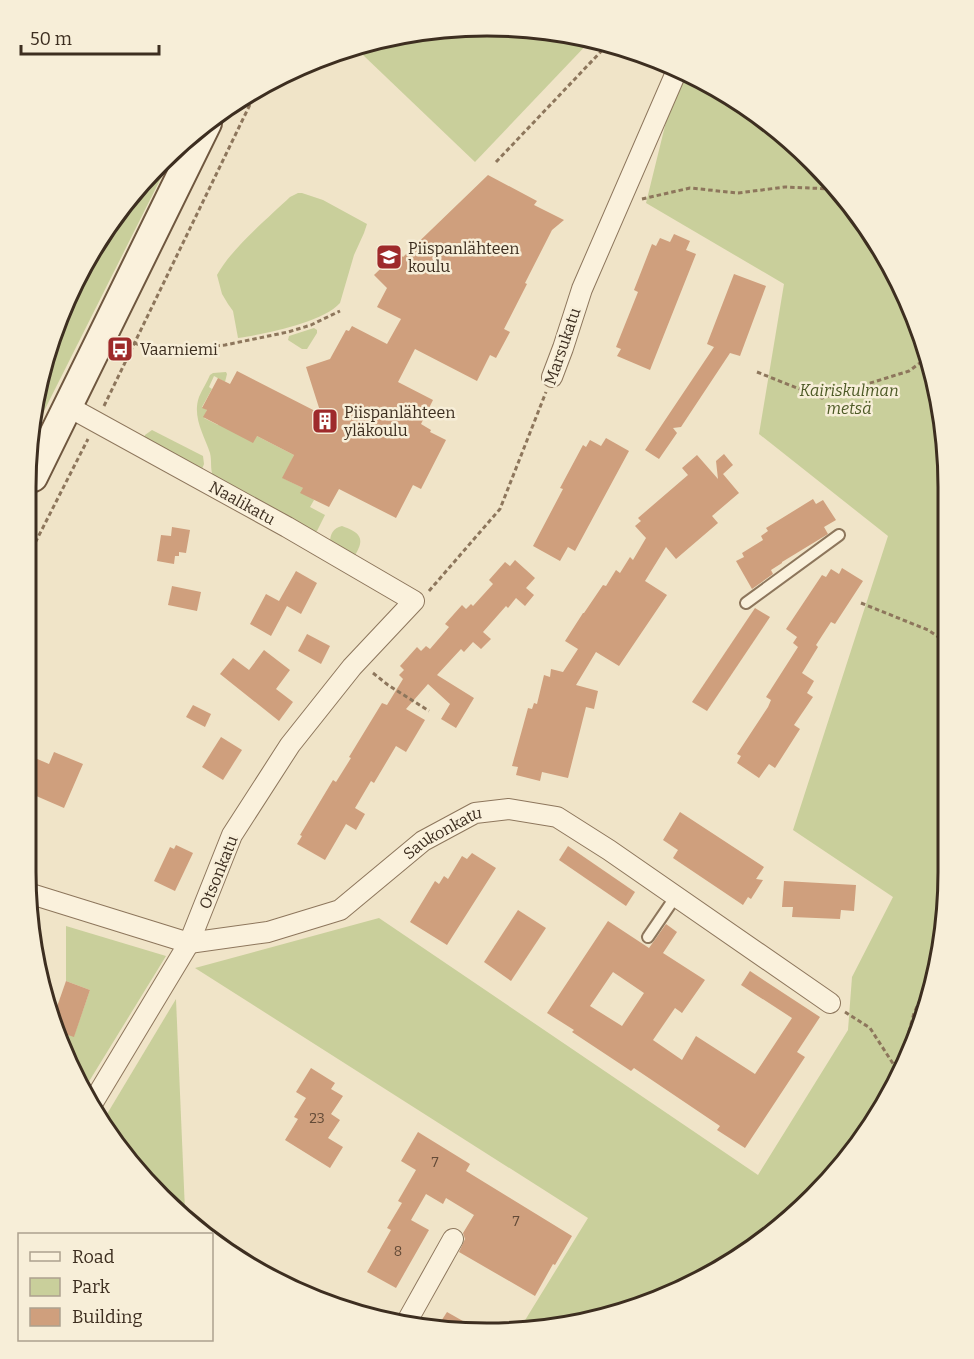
<svg xmlns="http://www.w3.org/2000/svg" width="974" height="1359" font-family="Bitter,serif">
<style>
.green{fill:#c9cf9b}
.building{fill:#cf9f7d;fill-rule:evenodd}
.lines{fill:none;stroke-linecap:round;stroke-linejoin:round}
.lane-casing{stroke:#8d765c;stroke-width:14}
.street-casing{stroke:#8d765c;stroke-width:22}
.secondary-casing{stroke:#6f573f;stroke-width:32}
.path{stroke:#8d765c;stroke-width:3;stroke-dasharray:4.5 3;stroke-linecap:butt}
.lane{stroke:#faf1dc;stroke-width:10}
.street{stroke:#faf1dc;stroke-width:20}
.secondary{stroke:#faf1dc;stroke-width:28}
.labels{text-anchor:middle;stroke-width:5;stroke-linejoin:round;paint-order:stroke}
.number-label{font-size:14px;fill:#624a37}
.poi-label{font-size:16px;fill:#3d2e20;stroke:#f7eed8;text-anchor:start}
.street-label{font-size:16px;fill:#3d2e20;stroke:#f7eed8}
.park-label{font-size:16px;font-style:italic;fill:#4d5a26;stroke:#f7eed8}
.rim{fill:none;stroke:#3d2e20;stroke-width:3}
</style>
<rect width="100%" height="100%" fill="#f0e4c8"/>
<g class="green">
<polygon points="518,27 592,39 475,162 363,55 377,41 427,29"/>
<polygon points="679,69 691,73 768,121 834,183 901,283 945,426 948,902 933,991 901,1076 853,1153 791,1219 664,1298 548,1330 519,1330 588,1218 195,968 379,918 758,1175 848,1030 852,977 893,897 793,830 888,536 759,434 784,284 646,203"/>
<polygon points="176,148 34,431 34,397 88,256"/>
<path d="M298,193H302L323,200L367,224L364,233L354,255L340,303C322,323 264,334 238,338L233,311L228,304L222,294L217,275C231,249 268,218 290,197Z"/>
<polygon points="314,328 317,330 317,333 307,349 302,349 288,340 289,336"/>
<path d="M226,372L227,374L225,382L214,376L209,387L212,389L202,407L207,410L204,418L218,425L222,418L294,455L283,478L303,488L314,500L310,507L325,515L317,531L314,533L213,476C210,469 212,461 210,453C204,435 192,417 199,397C202,390 207,382 210,375L213,373Z"/>
<polygon points="152,430 203,456 204,464 202,469 144,438 145,435"/>
<path d="M342,526C359,532 366,538 355,555L330,543C330,534 333,528 342,526Z"/>
<polygon points="66,926 166,956 85,1088 62,1038 64,1033 74,1036 90,990 66,981"/>
<polygon points="176,999 185,1211 183,1219 103,1128 101,1124"/>
</g>
<g class="building">
<polygon points="488,175 537,201 534,205 564,220 552,230 525,283 527,284 504,329 510,332 496,358 490,355 477,381 415,349 398,382 433,400 421,424 431,430 430,432 446,440 421,489 413,485 396,518 339,489 329,507 300,493 303,488 282,478 294,455 257,436 253,443 203,417 207,410 202,408 218,378 230,384 237,371 321,414 306,367 330,359 346,330 349,331 352,326 387,344 401,319 377,307 387,288 374,275 398,252 403,257"/>
<polygon points="674,234 690,241 686,250 696,254 650,370 617,356 621,349 616,347 638,292 634,290 652,244 656,246 660,238 670,242"/>
<polygon points="734,274 766,286 740,356 730,353 681,427 673,428 677,433 659,459 645,450 714,347 707,344"/>
<polygon points="606,438 629,451 575,551 568,547 560,561 533,546 563,489 560,488 583,445 586,447 590,440 601,446"/>
<polygon points="724,454 733,465 723,474 739,493 712,516 718,523 676,559 666,547 645,581 667,595 619,666 596,652 576,685 598,691 594,709 586,707 568,778 542,772 540,781 516,775 518,767 512,766 528,708 532,709 534,703 537,704 544,675 550,677 551,669 563,672 578,649 565,641 583,613 584,613 603,585 606,586 616,570 620,573 630,557 633,560 646,538 635,526 641,521 638,518 688,475 682,468 697,455 718,479 716,461"/>
<polygon points="813,499 816,504 823,500 836,520 824,527 828,534 782,562 782,563 771,570 773,574 752,589 736,561 744,557 742,553 763,540 761,536 768,531 766,528"/>
<polygon points="172,527 190,530 186,553 179,552 179,556 175,556 174,564 157,561 161,535 171,536"/>
<polygon points="515,560 535,578 526,588 534,595 525,606 516,598 508,608 506,606 483,632 491,639 481,649 473,642 464,652 461,649 437,675 474,698 456,728 441,719 450,704 428,684 406,709 425,720 406,752 396,746 374,783 371,781 355,808 365,814 356,830 346,824 325,860 297,844 302,836 300,835 333,780 336,782 351,758 349,757 382,703 387,705 403,679 399,675 404,670 400,666 417,647 421,651 426,646 430,649 449,627 445,624 462,605 466,609 471,604 473,606 493,584 489,580 505,562 510,566"/>
<polygon points="842,568 863,581 835,624 831,622 816,645 818,647 802,673 814,681 807,693 813,697 794,725 800,729 775,768 769,764 759,778 737,763 741,756 737,754 768,707 771,700 766,697 798,647 793,643 797,637 786,629 822,575 826,577 831,569 839,574"/>
<polygon points="296,571 317,583 301,614 287,606 271,636 250,624 266,594 279,601"/>
<polygon points="172,586 201,592 197,611 168,605"/>
<polygon points="755,608 770,617 707,711 692,702"/>
<polygon points="307,634 330,646 321,664 298,651"/>
<polygon points="264,650 290,670 276,689 293,702 279,721 220,674 233,658 249,670"/>
<polygon points="193,705 211,714 205,727 186,717"/>
<polygon points="221,737 242,750 223,780 202,767"/>
<polygon points="54,752 83,764 64,808 27,792 28,755 49,764"/>
<polygon points="680,812 764,867 756,879 763,880 751,899 748,897 743,905 673,858 678,850 663,840"/>
<polygon points="176,845 193,853 175,891 154,881 170,847 174,849"/>
<polygon points="568,846 635,892 626,906 559,860"/>
<polygon points="472,853 496,868 447,945 410,922 435,881 439,884 444,876 448,879 462,856 467,859"/>
<polygon points="784,881 856,885 854,911 841,910 840,919 792,917 793,907 782,907"/>
<polygon points="518,910 546,928 511,981 484,962"/>
<path d="M608,921L649,948L666,924L677,932L663,953L705,980L682,1013L675,1008L653,1040L682,1060L696,1036L755,1074L792,1018L741,985L750,971L820,1017L797,1052L805,1057L745,1148L717,1130L720,1126L634,1068L631,1071L572,1032L574,1030L547,1013ZM613,972L644,993L622,1026L590,1006Z"/>
<polygon points="66,981 90,990 74,1037 59,1032 53,1018"/>
<polygon points="311,1068 335,1083 331,1089 343,1096 331,1114 340,1120 328,1138 343,1147 330,1168 285,1140 298,1119 294,1117 306,1098 296,1092"/>
<polygon points="418,1132 470,1164 466,1171 572,1236 555,1265 553,1264 535,1296 459,1252 465,1239 463,1233 474,1215 446,1198 443,1204 426,1194 411,1220 429,1230 396,1288 367,1272 391,1230 387,1228 402,1203 398,1201 416,1170 401,1161"/>
<polygon points="447,1312 477,1329 436,1329"/>
</g>
<g class="lines">
<defs>
<g id="lane">
<polyline points="746,603 839,535"/>
<polyline points="648,937 676,896"/>
</g>
<g id="street">
<polyline points="552,377 563,348 582,289 678,68"/>
<path id="s1" d="M69,407L287,527L414,601L352,667L290,745L232,835L189,943L92,1104"/>
<path id="s2" d="M28,893L189,943L268,932L340,910L423,841L475,813L509,809L557,817L609,850L830,1003"/>
<polyline points="406,1323 453,1239"/>
</g>
<polyline id="secondary" points="33,477 207,123"/>
</defs>
<use href="#lane" class="lane-casing"/>
<use href="#street" class="street-casing"/>
<use href="#secondary" class="secondary-casing"/>
<g class="path">
<polyline points="496,162 610,42"/>
<polyline points="642,199 690,188 738,193 785,187 833,189 839,191"/>
<polyline points="134,343 149,348 164,350 225,345 288,332 311,325 340,311"/>
<polyline points="757,372 822,398 909,371 924,360"/>
<polyline points="104,406 259,86"/>
<polyline points="32,549 88,439"/>
<polyline points="429,591 500,509 546,392"/>
<polyline points="861,603 928,630 946,642"/>
<polyline points="373,673 388,685 429,711"/>
<polyline points="845,1012 870,1028 901,1076"/>
<polyline points="893,1090 914,1013 937,965"/>
</g>
<use href="#lane" class="lane"/>
<use href="#street" class="street"/>
<use href="#secondary" class="secondary"/>
</g>
<defs>
<symbol id="school-square" viewBox="-11 -11 22 22"><rect x="-9" y="-9" width="18" height="18" rx="4" fill="#9e2a2b" stroke="#f7eed8"/><path d="M0-5L7-2L0 1L-7-2ZM-4 1L0 2.5L4 1V4Q0 6-4 4Z" fill="#fff"/></symbol>
<symbol id="bus-square" viewBox="-11 -11 22 22"><rect x="-9" y="-9" width="18" height="18" rx="4" fill="#9e2a2b" stroke="#f7eed8"/><path d="M-5-6H5V4H4V6H2V4H-2V6H-4V4H-5ZM-3.5-4V0h7V-4ZM-3.5 1.2v1.5H-2V1.2ZM2 1.2v1.5H3.5V1.2Z" fill="#fff"/></symbol>
<symbol id="building-square" viewBox="-11 -11 22 22"><rect x="-9" y="-9" width="18" height="18" rx="4" fill="#9e2a2b" stroke="#f7eed8"/><path d="M-4-6H4V6H1V3H-1V6H-4ZM-2.5-4.3h1.7v1.8h-1.7ZM.8-4.3h1.7v1.8H.8ZM-2.5-1h1.7V.8h-1.7ZM.8-1h1.7V.8H.8Z" fill="#fff"/></symbol>
</defs>
<g fill-rule="evenodd">
<use href="#school-square" x="374" y="242" width="30" height="30"/>
<use href="#bus-square" x="105" y="334" width="30" height="30"/>
<use href="#building-square" x="310" y="406" width="30" height="30"/>
</g>
<g class="labels">
<g class="number-label">
<text x="317" y="1123">23</text>
<text x="435" y="1167">7</text>
<text x="516" y="1226">7</text>
<text x="398" y="1256">8</text>
</g>
<g class="poi-label">
<text x="408" y="254">Piispanlähteen<tspan x="408" dy="18">koulu</tspan></text>
<text x="140" y="355">Vaarniemi</text>
<text x="344" y="418">Piispanlähteen<tspan x="344" dy="18">yläkoulu</tspan></text>
</g>
<g class="street-label">
<text transform="translate(562 346) rotate(-71)" y="6">Marsukatu</text>
<text dy="6" stroke="none"><textPath href="#s1" startOffset="198">Naalikatu</textPath></text>
<text dy="6" stroke="none"><textPath href="#s2" startOffset="453">Saukonkatu</textPath></text>
<text transform="translate(218 872) rotate(-68)" y="6">Otsonkatu</text>
</g>
<g class="park-label">
<text x="849" y="396">Kairiskulman<tspan x="849" dy="18">metsä</tspan></text>
</g>
</g>
<path d="M0 0H974V1359H0ZM487 36H487A451 451 0 0 1 938 487V872A451 451 0 0 1 487 1323H487A451 451 0 0 1 36 872V487A451 451 0 0 1 487 36Z" fill="#f7eed8" fill-rule="evenodd"/>
<path class="rim" d="M487 36H487A451 451 0 0 1 938 487V872A451 451 0 0 1 487 1323H487A451 451 0 0 1 36 872V487A451 451 0 0 1 487 36Z"/>
<rect x="18" y="1233" width="195" height="108" fill="#f7eed8" stroke="#ada18e" stroke-width="1.5"/>
<rect x="30" y="1252" width="30" height="9" fill="#faf1dc" stroke="#ada18e" stroke-width="1.5"/>
<text x="72" y="1263" font-size="18" fill="#3d2e20">Road</text>
<rect x="30" y="1278" width="30" height="18" fill="#c9cf9b" stroke="#ada18e" stroke-width="1.5"/>
<text x="72" y="1293" font-size="18" fill="#3d2e20">Park</text>
<rect x="30" y="1308" width="30" height="18" fill="#cf9f7d" stroke="#ada18e" stroke-width="1.5"/>
<text x="72" y="1323" font-size="18" fill="#3d2e20">Building</text>
<path d="M21 45v9h138v-9" fill="none" stroke="#3d2e20" stroke-width="3"/>
<text x="30" y="45" font-size="18" fill="#3d2e20" stroke="#f7eed8" stroke-width="4.5" paint-order="stroke">50 m</text>
</svg>
